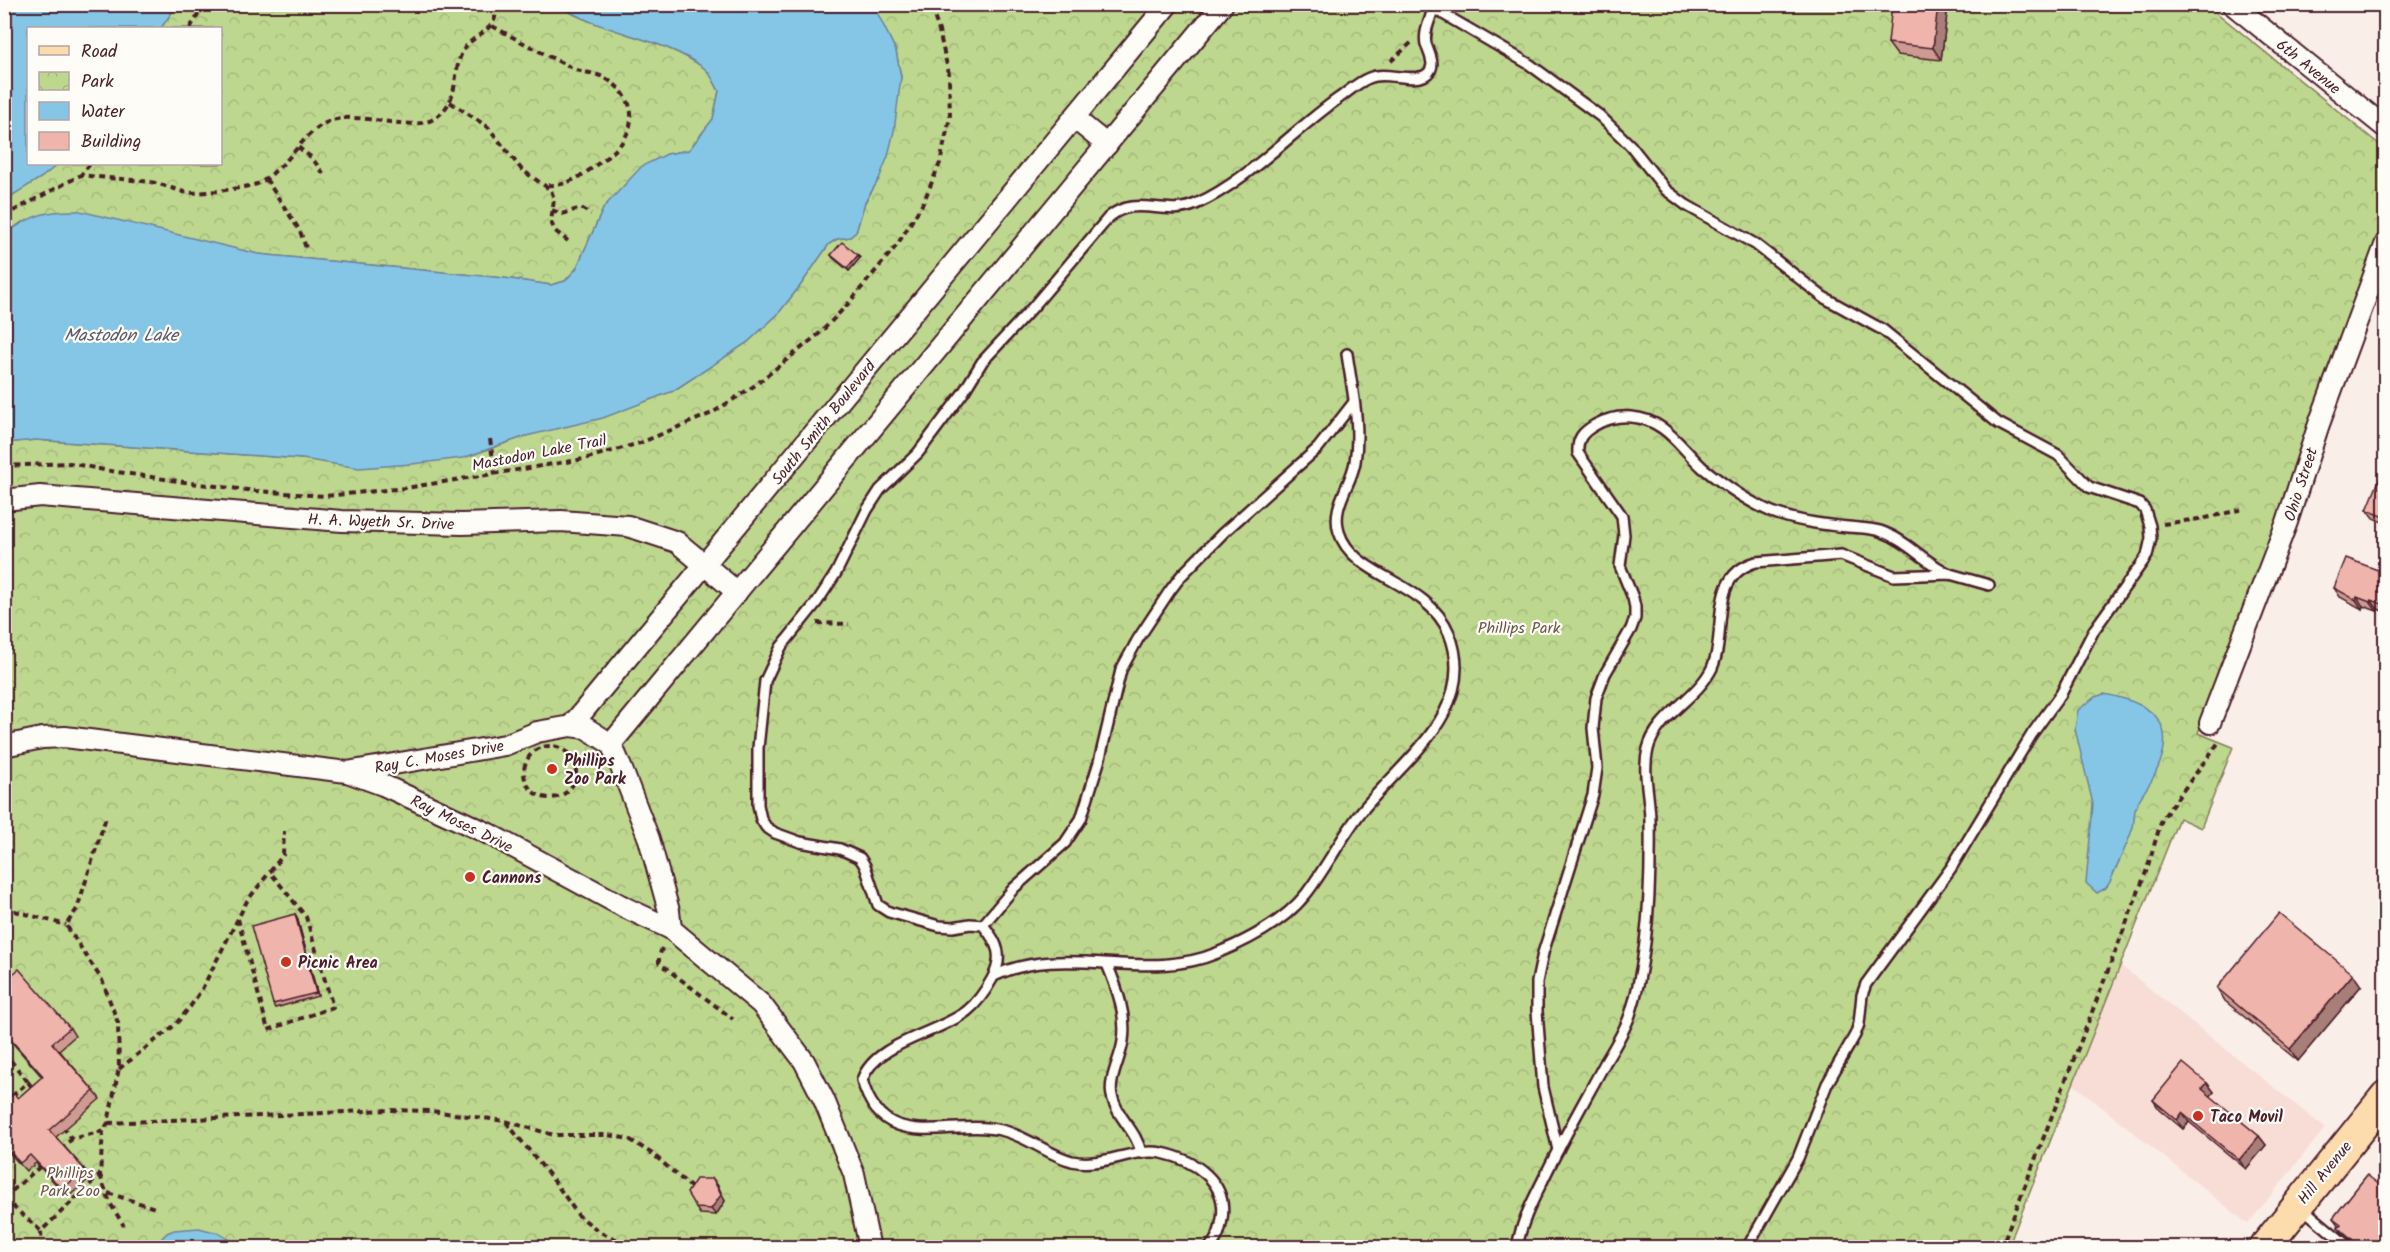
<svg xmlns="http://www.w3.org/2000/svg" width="2390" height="1252" font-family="Kalam,sans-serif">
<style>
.built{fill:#f7ddd6}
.park{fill:url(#park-crowns);stroke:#847b5c;stroke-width:1.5}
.water{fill:#85c6e6;stroke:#6d839b;stroke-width:1.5}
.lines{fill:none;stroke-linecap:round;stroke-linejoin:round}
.lane-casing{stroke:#4a1f2b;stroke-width:14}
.street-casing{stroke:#4a1f2b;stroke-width:24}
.primary-casing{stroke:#4a1f2b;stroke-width:34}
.path{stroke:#4a1f2b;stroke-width:4;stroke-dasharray:6 4.5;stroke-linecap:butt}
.lane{stroke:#fdfcf7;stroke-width:9}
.street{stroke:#fdfcf7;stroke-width:20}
.primary{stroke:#fcdcac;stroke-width:30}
.wall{fill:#ce9b93;stroke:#4a1f2b;stroke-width:1.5}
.shaded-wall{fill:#a77e78;stroke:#4a1f2b;stroke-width:1.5}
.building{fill:#efb4ab;stroke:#4a1f2b;stroke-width:1.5}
.poi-dot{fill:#c8321e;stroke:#fdfcf7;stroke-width:2}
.labels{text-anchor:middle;stroke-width:4.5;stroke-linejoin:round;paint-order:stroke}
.street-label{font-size:16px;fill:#4a1f2b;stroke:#fdfcf7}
.park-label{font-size:16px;fill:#6c5649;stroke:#fdfcf7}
.poi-label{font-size:16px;font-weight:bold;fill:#4a1f2b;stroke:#fdfcf7;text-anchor:start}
.water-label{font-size:18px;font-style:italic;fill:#5f596c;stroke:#fdfcf7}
</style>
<defs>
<pattern id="park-crowns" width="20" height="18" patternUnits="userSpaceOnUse" patternTransform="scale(1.5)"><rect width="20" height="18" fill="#bdd78e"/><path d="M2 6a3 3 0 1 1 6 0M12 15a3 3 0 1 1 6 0" fill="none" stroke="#a4b87b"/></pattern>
</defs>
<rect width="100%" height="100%" fill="#faeee8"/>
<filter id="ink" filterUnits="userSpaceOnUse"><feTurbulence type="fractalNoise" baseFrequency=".0167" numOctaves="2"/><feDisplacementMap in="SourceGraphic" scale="12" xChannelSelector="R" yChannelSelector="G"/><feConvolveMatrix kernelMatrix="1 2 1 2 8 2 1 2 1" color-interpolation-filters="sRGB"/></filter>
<g filter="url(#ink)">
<polygon class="built" points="2120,965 2325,1128 2248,1224 2073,1084"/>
<g class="park">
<path d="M177,5H558C602,34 661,36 704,68C711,73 715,84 719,91L713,119L689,150L667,154L604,207L576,269L565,281L551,285L504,278L257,254L114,220L22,222L5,234L4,200L42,177L58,164H220V28H161Z"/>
<polygon points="873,5 2207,5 2385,149 2385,230 2198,733 2233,747 2201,828 2179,818 2008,1247 5,1247 4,443 36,440 302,459 463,458 526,436 673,391 748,342 777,315 800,286 829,244 837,239 850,237 856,232 865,202 879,179 901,77 896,51"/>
</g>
<g class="water">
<polygon points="5,4 177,5 161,28 28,28 28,164 58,164 42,177 5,200"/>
<path d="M558,5L873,4L875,8L896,51L901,77L894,131L888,156L879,179L865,202L856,232L850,237L837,239L829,244L800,286L777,315L748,342L673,391L603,418L526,436L463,458L412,464L359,468L302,459L36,440L5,443V234C32,215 46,210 80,211L258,254L504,278L551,285L565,281L576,269L604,207L642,166L667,154L689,150L713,119L719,91C715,84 711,73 704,68C661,36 602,34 558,5Z"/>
<path d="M2104,694C2158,704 2181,727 2152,780C2147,789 2139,797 2136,807C2133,815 2135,823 2132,830C2126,848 2117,865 2110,882L2106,888L2097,893L2086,883L2093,804L2075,729L2078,710L2095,697Z"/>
<polygon points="199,1228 218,1233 242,1247 153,1247 167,1233 174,1230"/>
</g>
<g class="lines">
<defs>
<g id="lane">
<polyline points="1433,8 1529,64 1600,116 1631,146 1666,190 1686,205 1755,244 1823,297 1883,330 1998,423 2058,455 2089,487 2140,504 2145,510 2150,526 2151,538 2147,556 2094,630 2061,694 2032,734 1951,868 1866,984 1862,995 1859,1024 1855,1035 1827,1084 1798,1158 1747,1248"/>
<polyline points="983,925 1014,888 1065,843 1081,819 1099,762 1121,670 1138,639 1169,592 1181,576 1223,533 1318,448 1354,402"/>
<path d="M1107,964C1117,988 1127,1015 1123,1041C1121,1058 1108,1079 1112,1096C1117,1118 1137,1131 1141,1153"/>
<path d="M994,976C1064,942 1146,983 1217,953C1249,940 1284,922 1306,894C1326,868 1341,838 1361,812C1402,761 1480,710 1449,633C1427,580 1353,578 1339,532C1331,506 1351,486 1355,462C1361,426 1352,389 1347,354"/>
<path d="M1558,1150L1543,1087L1537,1011V982L1543,953L1593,795L1597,768L1593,728L1596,698L1605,674L1631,629L1635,618V607L1633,598L1620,566L1624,535L1622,516L1578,453C1577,438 1583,432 1595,425C1606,419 1618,416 1631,417C1665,419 1680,447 1703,468C1723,484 1748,502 1772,512C1795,521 1824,525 1848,527C1859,528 1870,528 1880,531C1907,540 1925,563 1950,574"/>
<polyline points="2301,1207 2350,1248"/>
<path d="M1209,1248C1218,1239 1220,1231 1222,1219C1228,1182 1195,1160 1162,1153C1133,1147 1103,1168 1072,1161C1048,1155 1027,1136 1001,1130C948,1118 883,1156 862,1080C875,1042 938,1034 967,1011C977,1003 986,990 992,979C1004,957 998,943 983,925L970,924L953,927L939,926L889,912L878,905L865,866L860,858L840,849L800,842L775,833L766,827L761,819L758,805V748L765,681L781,647L817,602L836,573L867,510L880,490L918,453L963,393L982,362L1033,307L1109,217C1136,194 1165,218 1196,204C1249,180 1291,132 1339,98C1348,92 1358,82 1369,78C1385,70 1414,84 1427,74C1437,66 1429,54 1426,44C1423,30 1432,18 1434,4"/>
<path d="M1517,1248C1521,1223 1532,1202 1543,1180C1562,1140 1584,1102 1605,1063C1614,1048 1624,1032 1630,1015C1649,958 1651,881 1650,821C1650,797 1642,772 1648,749C1656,716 1697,699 1712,668C1728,632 1707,576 1756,562L1841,555L1894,576L1950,574L1989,585"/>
</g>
<g id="street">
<polyline points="2232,4 2386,128"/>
<polyline points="1074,118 1107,145"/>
<polyline points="4,500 40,496 342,521 462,524 561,521 628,526 677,542 737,592"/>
<polyline points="2210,723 2287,522 2319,424 2386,243"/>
<polyline points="571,726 1168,4"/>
<polyline points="611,744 1223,4"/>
<polyline points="4,746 42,738 65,737 347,772 505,745 537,732 571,726 586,728 611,744 619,762 649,839 669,911 671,929"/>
<polyline points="350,773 383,785 489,834 626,908 671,929 761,1004 804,1061 824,1100 854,1174 870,1248"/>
</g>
<polyline id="primary" points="2264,1248 2386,1096"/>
</defs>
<use href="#lane" class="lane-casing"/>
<use href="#street" class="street-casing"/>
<use href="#primary" class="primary-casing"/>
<g class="path">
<path d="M492,26C518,40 544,54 570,67C581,73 594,72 605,78C641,99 638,134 607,157C587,171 572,187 546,185"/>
<polyline points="190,28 205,4"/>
<polyline points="1391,61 1412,42"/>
<polyline points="450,102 488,127 522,170 551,190 554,199 551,222 555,231 568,241"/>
<polyline points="298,147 312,158 326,177"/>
<path d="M90,164L81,175C104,178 127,179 150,182C162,184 173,189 184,192C196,195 245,188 257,184C263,182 270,176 275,171C297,154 308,125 337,119C366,113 413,133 435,118C464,98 449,66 467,45C478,33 506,24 491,4"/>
<polyline points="266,179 300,231 306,248"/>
<polyline points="552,210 562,214 581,208 591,214"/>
<polyline points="4,216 81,175"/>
<polyline points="490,439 495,474"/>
<polyline points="4,466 70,463 104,470 191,483 256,491 325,496 406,488 584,459 640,443 712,413 754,386 820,333 848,304 897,245 923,203 940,163 950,117 949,74 939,31 930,4"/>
<polyline points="2163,524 2206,518 2243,509"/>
<polyline points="817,623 849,624"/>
<circle cx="550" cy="772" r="26"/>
<polyline points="4,908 66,925"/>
<polyline points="238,919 268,1030 333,1007 306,917 270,872"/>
<polyline points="662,948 659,957 659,963 733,1019"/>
<polyline points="4,1052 28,1082"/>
<polyline points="119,1069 175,1025 190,1007 202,989 247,901 283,855 284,831"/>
<polyline points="4,1103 28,1082 34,1090"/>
<polyline points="506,1122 555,1182 578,1215 600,1232 636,1248"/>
<polyline points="108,1123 389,1110 432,1111 505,1121 554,1135 608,1135 629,1139 654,1155 693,1189"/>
<polyline points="63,1127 72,1139"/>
<polyline points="60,1149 72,1139 103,1131"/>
<polyline points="100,1175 110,1203 124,1226"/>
<polyline points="108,1193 155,1208"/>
<polyline points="4,1198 43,1164"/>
<polyline points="4,1199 41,1231"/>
<polyline points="42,1248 41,1231 100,1175 103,1131 108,1123 119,1068 118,1023 102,980 66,925 77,909 106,817"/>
<polyline points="2001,1248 2146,872 2162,819 2219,742"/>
</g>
<use href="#lane" class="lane"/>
<use href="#street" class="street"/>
<use href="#primary" class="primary"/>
</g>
<g class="wall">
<polygon points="1944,11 1947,14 1941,60 1897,55 1888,43"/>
<polygon points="831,255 858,255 860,258 849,271 833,258"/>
<polygon points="2385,480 2385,523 2373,518 2367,510"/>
<polygon points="2385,566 2385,612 2378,609 2377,611 2363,606 2362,609 2340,597 2334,588 2383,572"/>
<polygon points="295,914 297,917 318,996 275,1008 273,1004"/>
<polygon points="4,981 70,1028 75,1036 59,1050 94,1091 100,1099 56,1137 85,1170 90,1178 68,1197 36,1163 26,1171 4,1147 4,1102 18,1098 42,1077 4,1033"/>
<polygon points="2361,986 2298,1061 2225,1001 2217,988"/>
<polygon points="2207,1083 2214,1092 2210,1096 2259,1136 2266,1145 2246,1169 2189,1122 2183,1129 2159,1109 2153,1100"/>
<polygon points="2367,1175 2351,1246 2352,1241 2343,1233 2338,1227 2339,1226 2333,1218"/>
<polygon points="718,1186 725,1201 716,1215 700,1214 696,1208"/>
</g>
<g class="shaded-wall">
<polygon points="1937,4 1945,4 1944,11 1947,14 1941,60 1933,48"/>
<polygon points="858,255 860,258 849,271 847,268"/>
<polygon points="2357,597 2363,606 2362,609 2356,600"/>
<polygon points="2371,600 2378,609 2377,611 2370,602"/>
<polygon points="295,914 297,917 318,996 316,993"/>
<polygon points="2353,974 2361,986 2298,1061 2290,1049"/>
<polygon points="2207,1083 2214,1092 2209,1098 2202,1089"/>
<polygon points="2182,1113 2189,1122 2183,1129 2177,1120"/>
<polygon points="2259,1136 2266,1145 2246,1169 2239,1160"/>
<polygon points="713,1179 718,1186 725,1201 716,1215 711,1209"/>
</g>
<g class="building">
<polygon points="1892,4 1938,4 1933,48 1888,43"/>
<polygon points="842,242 858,255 847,268 831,255"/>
<polygon points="2380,478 2385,480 2385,517 2367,510"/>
<polygon points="2346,558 2383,572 2385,566 2385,605 2371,600 2370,602 2357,597 2356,600 2334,588"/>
<polygon points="2279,913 2353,974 2290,1049 2217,988"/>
<polygon points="295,914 316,993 273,1004 251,926"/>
<polygon points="19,969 70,1028 52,1043 94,1091 49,1130 85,1170 62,1189 30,1155 20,1163 4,1145 4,1102 14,1094 18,1098 43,1076 4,1032 4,981"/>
<polygon points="2183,1063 2207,1083 2202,1089 2259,1136 2239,1160 2182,1113 2177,1120 2153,1100"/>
<polygon points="2367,1175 2385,1189 2385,1196 2383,1200 2385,1202 2385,1248 2347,1248 2351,1246 2352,1239 2338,1227 2341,1224 2333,1218"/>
<polygon points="696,1179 713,1179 721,1195 711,1209 696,1208 687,1193"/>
<polygon points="2330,1238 2343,1248 2322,1248"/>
</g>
</g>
<g class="poi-dot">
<circle cx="552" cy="769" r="6"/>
<circle cx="470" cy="877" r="6"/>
<circle cx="286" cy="962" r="6"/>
<circle cx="2198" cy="1116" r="6"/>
</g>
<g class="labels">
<g class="street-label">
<text transform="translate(2309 66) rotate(39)" y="6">6th Avenue</text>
<text transform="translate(823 422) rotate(-51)" y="6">South Smith Boulevard</text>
<text transform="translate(539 452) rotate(-11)" y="6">Mastodon Lake Trail</text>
<text transform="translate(2300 484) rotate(-72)" y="6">Ohio Street</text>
<text transform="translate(381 521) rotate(2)" y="6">H. A. Wyeth Sr. Drive</text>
<text transform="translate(439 756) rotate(-10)" y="6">Ray C. Moses Drive</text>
<text transform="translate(462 823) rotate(26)" y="6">Ray Moses Drive</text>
<text transform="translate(2324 1172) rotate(-51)" y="6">Hill Avenue</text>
</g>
<g class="park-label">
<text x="1519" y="633">Phillips Park</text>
<text x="70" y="1178">Phillips<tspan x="70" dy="18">Park Zoo</tspan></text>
</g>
<g class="poi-label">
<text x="564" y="766">Phillips<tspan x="564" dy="18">Zoo Park</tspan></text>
<text x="482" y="883">Cannons</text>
<text x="298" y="968">Picnic Area</text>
<text x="2210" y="1122">Taco Movil</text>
</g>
<g class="water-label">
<text x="121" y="341">Mastodon Lake</text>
</g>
</g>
<rect width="2390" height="1252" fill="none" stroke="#fdfcf7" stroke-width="24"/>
<rect x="12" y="12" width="2366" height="1228" fill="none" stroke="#4a1f2b" stroke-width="2" filter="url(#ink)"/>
<rect x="27" y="27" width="195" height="138" fill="#fdfcf7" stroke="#b5a4a5" stroke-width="1.5"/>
<rect x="39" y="46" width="30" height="9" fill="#fcdcac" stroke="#b5a4a5" stroke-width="1.5"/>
<text x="81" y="57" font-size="18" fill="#4a1f2b">Road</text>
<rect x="39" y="72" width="30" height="18" fill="url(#park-crowns)" stroke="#b5a4a5" stroke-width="1.5"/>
<text x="81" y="87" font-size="18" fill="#4a1f2b">Park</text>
<rect x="39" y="102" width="30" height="18" fill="#85c6e6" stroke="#b5a4a5" stroke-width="1.5"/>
<text x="81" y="117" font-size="18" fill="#4a1f2b">Water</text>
<rect x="39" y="132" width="30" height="18" fill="#efb4ab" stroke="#b5a4a5" stroke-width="1.5"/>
<text x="81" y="147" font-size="18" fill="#4a1f2b">Building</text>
</svg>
